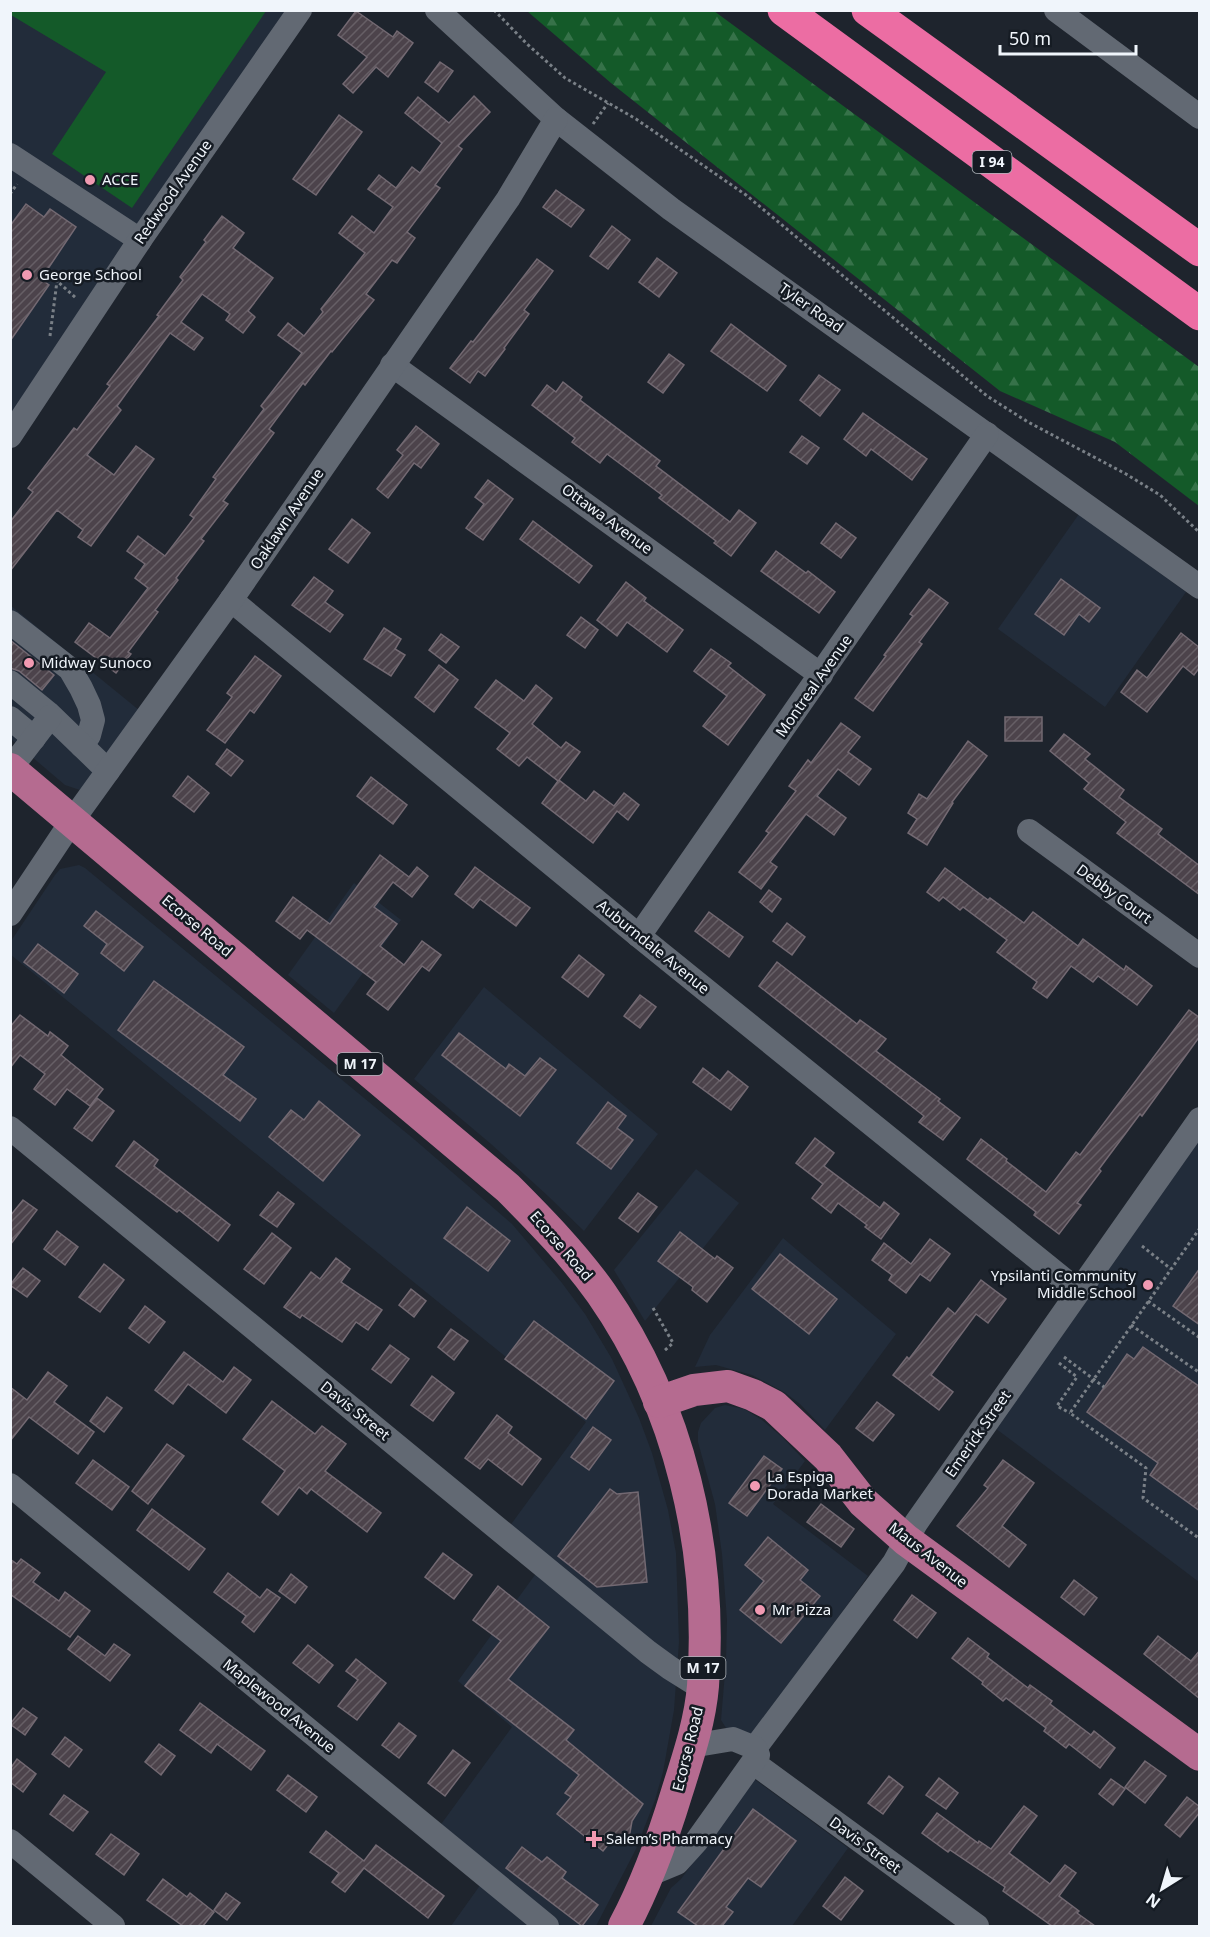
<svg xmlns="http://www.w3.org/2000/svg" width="1210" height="1937" font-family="'Noto Sans',sans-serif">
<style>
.built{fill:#222c3a}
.grass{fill:#145a29}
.forest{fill:url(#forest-firs)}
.building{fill:url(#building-hatch);stroke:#736972;stroke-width:1.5}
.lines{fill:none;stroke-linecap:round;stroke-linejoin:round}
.path{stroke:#7a8087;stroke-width:3;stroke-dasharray:3 3;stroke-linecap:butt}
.minor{stroke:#626973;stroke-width:24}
.major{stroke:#b56b90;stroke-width:32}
.highway{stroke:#ec6da3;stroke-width:33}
.poi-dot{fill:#f19ab2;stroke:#151b23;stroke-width:2}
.labels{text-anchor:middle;stroke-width:5;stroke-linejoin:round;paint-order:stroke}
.shield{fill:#151b23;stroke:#aeb4ba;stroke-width:1.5}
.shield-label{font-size:14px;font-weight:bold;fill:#f0f5fb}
.poi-label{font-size:15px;fill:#f0f5fb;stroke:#151b23;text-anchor:start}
.street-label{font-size:15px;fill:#f0f5fb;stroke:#151b23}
</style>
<defs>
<pattern id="forest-firs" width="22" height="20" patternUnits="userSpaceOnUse" patternTransform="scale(1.5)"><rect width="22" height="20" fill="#145a29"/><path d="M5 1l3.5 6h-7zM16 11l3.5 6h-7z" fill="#367249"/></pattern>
<pattern id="building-hatch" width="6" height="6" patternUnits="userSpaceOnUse" patternTransform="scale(1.5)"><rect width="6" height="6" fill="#4c434b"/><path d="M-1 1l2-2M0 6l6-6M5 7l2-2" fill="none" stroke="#665f66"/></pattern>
</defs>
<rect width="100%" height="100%" fill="#1e242d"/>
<g class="built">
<polygon points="11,11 286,11 226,100 113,259 109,270 11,416"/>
<polygon points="1079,514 1186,592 1105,707 998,629"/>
<polygon points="10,605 145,715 80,790 65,785 11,739"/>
<polygon points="79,865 85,868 415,1140 512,1224 562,1283 585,1314 612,1359 639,1418 652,1453 668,1510 676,1553 679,1642 674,1710 663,1772 655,1800 636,1849 596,1926 451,1926 491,1870 439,1827 512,1727 458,1681 548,1557 509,1527 586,1422 11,955 11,941 55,875 60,869"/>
<polygon points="354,883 401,920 334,1013 288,975"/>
<polygon points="484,987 658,1134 584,1231 548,1196 491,1144 414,1079"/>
<polygon points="1199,1141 1199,1582 995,1428"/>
<polygon points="696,1169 739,1203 645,1321 614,1270"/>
<polygon points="783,1238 896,1334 825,1430 800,1404 784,1392 752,1375 716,1365 695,1367 710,1335"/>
<polygon points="725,1405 744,1409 762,1420 782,1437 805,1461 773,1504 868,1576 759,1727 753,1734 745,1736 728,1731 721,1720 726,1661 727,1620 722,1554 715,1504 698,1442 698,1432 701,1423 715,1408"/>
<polygon points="754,1779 848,1848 792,1926 651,1926 671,1888 681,1879"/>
</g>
<polygon class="grass" points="11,10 266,10 266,11 132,208 52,154 106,72 11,15"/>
<polygon class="forest" points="527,11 714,11 1199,367 1199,506 1115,442 1000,391 611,83"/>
<g class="building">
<polygon points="356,11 393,37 397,31 413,43 388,77 376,67 353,93 343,84 367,57 338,35"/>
<polygon points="440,62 453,71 438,92 425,82"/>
<polygon points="474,96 490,112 458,146 462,149 435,185 440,188 407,232 415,238 397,263 392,260 366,294 374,300 332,352 331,351 305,385 303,383 269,429 274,433 223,501 228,504 201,539 204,541 176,578 178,580 155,610 158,612 128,652 131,654 116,673 75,642 89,623 110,638 148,588 135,578 145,564 127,551 138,536 165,556 194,518 190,515 216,479 213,477 264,409 261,406 302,353 278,335 288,323 304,336 323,312 321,309 365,253 339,233 352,216 374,233 393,207 368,189 379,175 396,188 412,167 420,173 442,143 405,113 418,97 449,123"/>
<polygon points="339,115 362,132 316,195 293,179"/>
<polygon points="556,190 584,210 571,227 543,207"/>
<polygon points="26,204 44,217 50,209 76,227 41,279 49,285 10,341 10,226"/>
<polygon points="222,216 244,233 233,248 273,278 248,311 255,317 243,333 226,320 230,314 202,294 181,322 203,338 194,350 170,333 117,406 121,410 87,455 114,475 136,446 154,459 91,546 78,537 83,530 57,510 10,571 10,522 33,492 28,488 74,428 77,430 110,386 107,384 159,316 157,315 183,280 180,277 206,242 204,240"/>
<polygon points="612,226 630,240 608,269 590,256"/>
<polygon points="657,258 677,273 659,297 639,282"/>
<polygon points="537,259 553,271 524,310 529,314 504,348 505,349 485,376 478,371 470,383 450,368 471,341 473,342"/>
<polygon points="731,324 786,366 767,391 711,351"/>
<polygon points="669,354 684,365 663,393 648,382"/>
<polygon points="819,375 840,390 820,416 800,400"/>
<polygon points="563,382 582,397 580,400 660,461 656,466 730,522 739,510 756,523 731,556 714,543 716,541 659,498 662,495 607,454 600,463 572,442 575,438 532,405 547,385 556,392"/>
<polygon points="863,413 927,459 912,480 871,449 866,456 844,439"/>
<polygon points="416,426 439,444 421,468 414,463 388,498 377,489 403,455 397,450"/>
<polygon points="802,436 819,448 807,464 790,452"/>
<polygon points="488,480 513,499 483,540 466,528 484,504 475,497"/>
<polygon points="352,519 370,533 348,563 329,549"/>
<polygon points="533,521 592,566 579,583 520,539"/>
<polygon points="836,523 856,538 841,558 821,543"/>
<polygon points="776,551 806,573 808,571 835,592 819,613 761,571"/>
<polygon points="314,577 333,591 325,602 343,615 330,632 292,605"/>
<polygon points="1061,579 1100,608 1089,622 1079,614 1064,635 1035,614"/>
<polygon points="626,582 646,598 644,601 683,630 667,652 627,622 617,636 597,620"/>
<polygon points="929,589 948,603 919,642 922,644 873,711 855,698 886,656 884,655 913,616 910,614"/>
<polygon points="581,617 598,630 585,648 567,635"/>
<polygon points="384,628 401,639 395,649 405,655 391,676 364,659"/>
<polygon points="1181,633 1200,648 1200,667 1194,675 1183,666 1147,712 1121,692 1137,670 1147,678"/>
<polygon points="441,634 459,647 446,663 429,650"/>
<polygon points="10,640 54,675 42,690 19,671 10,668"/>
<polygon points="711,649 731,663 728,666 765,695 728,745 703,726 727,696 694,671"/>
<polygon points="255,656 281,676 254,713 250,710 225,743 207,730 232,697 227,693"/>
<polygon points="439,665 458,680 434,712 415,697"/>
<polygon points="496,680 524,701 536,685 552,698 532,724 561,748 566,742 580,752 559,780 586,801 594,791 614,806 624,793 639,805 628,820 617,811 593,843 542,803 558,781 527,757 519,766 497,749 510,733 475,707"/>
<rect x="1005" y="717" width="37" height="24"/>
<polygon points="841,723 860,737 848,752 871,769 859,785 838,769 817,796 846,818 834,835 806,814 770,862 777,867 761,889 739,872 769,833 766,831 796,791 789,786 808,760 811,763"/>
<polygon points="1064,734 1090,754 1085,759 1124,790 1119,797 1162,829 1158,834 1200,866 1200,895 1117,833 1126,822 1084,789 1089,783 1050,751"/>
<polygon points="968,741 987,756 952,802 953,803 927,845 908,833 917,819 908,813 919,794 927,799"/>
<polygon points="227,749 243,761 231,776 216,764"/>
<polygon points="188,776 209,793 194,812 173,796"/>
<polygon points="371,777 407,805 393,824 357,796"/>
<polygon points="380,855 409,877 417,867 428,876 412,897 393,882 374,907 397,924 380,946 404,965 422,941 441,955 429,971 422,966 388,1010 367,994 376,982 307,930 300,939 276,921 293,897 330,924"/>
<polygon points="475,867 530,908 516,926 480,899 473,908 455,894"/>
<polygon points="945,868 988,900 990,898 1024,923 1033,912 1078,946 1083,939 1124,970 1126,966 1152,986 1137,1005 1098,976 1093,982 1071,966 1047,998 1033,988 1037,982 997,952 1007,940 963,907 960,910 943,897 939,901 927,892"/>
<polygon points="769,890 781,899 772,912 760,902"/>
<polygon points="96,911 143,947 124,971 101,953 107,944 84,926"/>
<polygon points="709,912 743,937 729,957 695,931"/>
<polygon points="787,923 805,937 792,955 773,941"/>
<polygon points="38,944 78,974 64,993 24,962"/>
<polygon points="579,955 604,975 588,997 562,977"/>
<polygon points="777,962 857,1024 860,1020 886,1039 876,1051 940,1099 938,1101 960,1118 943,1140 919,1122 924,1116 759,986"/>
<polygon points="154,981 244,1047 223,1075 256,1099 240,1121 118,1030"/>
<polygon points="640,995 656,1007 640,1028 624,1016"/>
<polygon points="1189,1010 1200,1018 1200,1036 1142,1116 1140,1114 1099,1169 1101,1171 1077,1203 1081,1205 1059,1234 1034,1215 1036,1212 967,1159 981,1139 1007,1159 1006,1161 1046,1192 1076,1152 1080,1155"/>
<polygon points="20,1015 48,1036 50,1032 68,1046 61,1055 103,1089 90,1106 67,1089 55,1105 34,1089 45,1074 20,1055 10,1068 10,1027"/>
<polygon points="459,1033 506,1069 509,1064 525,1076 540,1058 556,1070 520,1116 442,1055"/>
<polygon points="703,1068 720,1081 728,1071 748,1087 731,1110 693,1082"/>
<polygon points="97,1098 114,1111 92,1141 74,1128"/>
<polygon points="319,1101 360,1135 323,1181 269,1137 291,1110 304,1120"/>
<polygon points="608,1102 626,1116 617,1128 633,1140 611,1169 577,1143"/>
<polygon points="815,1138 834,1153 824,1166 880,1208 884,1202 899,1214 881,1239 865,1227 867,1225 838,1203 831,1213 812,1198 823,1184 796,1163"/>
<polygon points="134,1141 158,1160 154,1166 230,1225 218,1241 179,1210 177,1212 116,1166"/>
<polygon points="278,1192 294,1204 277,1227 260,1215"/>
<polygon points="638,1193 657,1207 638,1232 619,1218"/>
<polygon points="23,1200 37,1210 10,1245 10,1216"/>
<polygon points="467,1207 510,1241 488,1271 444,1238"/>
<polygon points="57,1231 78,1247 65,1265 44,1249"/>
<polygon points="680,1232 715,1259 717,1256 733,1268 707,1302 692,1290 693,1287 658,1261"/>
<polygon points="272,1233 291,1248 264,1284 244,1269"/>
<polygon points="930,1239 950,1254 930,1281 920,1274 906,1293 889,1280 892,1275 872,1260 884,1243 911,1264"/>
<polygon points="780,1254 837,1299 809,1334 752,1289"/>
<polygon points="336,1258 350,1269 341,1282 382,1310 368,1330 356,1322 342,1342 302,1315 300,1318 284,1307 311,1272 320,1279"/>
<polygon points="104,1264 124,1280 100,1312 79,1297"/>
<polygon points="23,1268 40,1281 27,1297 10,1285"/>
<polygon points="1200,1268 1200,1325 1173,1306"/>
<polygon points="981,1280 1006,1299 988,1323 976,1314 931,1375 953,1392 939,1410 893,1375 907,1357 909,1359 948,1308 955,1314"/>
<polygon points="411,1289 426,1301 414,1317 399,1305"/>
<polygon points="145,1306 165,1322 149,1343 129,1328"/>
<polygon points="534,1321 614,1381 586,1419 505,1359"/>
<polygon points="451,1329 468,1341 454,1360 438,1347"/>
<polygon points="390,1345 409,1359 391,1383 372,1369"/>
<polygon points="1143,1347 1200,1387 1200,1511 1150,1475 1158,1463 1087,1412 1127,1354 1134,1359"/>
<polygon points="184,1352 223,1382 234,1367 251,1380 226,1413 188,1384 173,1404 155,1390"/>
<polygon points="48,1372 67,1386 54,1402 94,1432 78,1454 29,1417 10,1441 10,1387 27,1400"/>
<polygon points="432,1376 454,1393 433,1421 411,1405"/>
<polygon points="107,1397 122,1408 104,1432 90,1421"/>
<polygon points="272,1401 315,1434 322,1426 346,1444 325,1471 381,1513 367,1532 311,1489 307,1494 299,1487 278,1515 262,1502 285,1471 243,1439"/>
<polygon points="877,1402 894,1415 873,1441 856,1428"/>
<polygon points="497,1415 512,1427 508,1433 541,1459 522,1485 488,1459 480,1469 465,1458"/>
<polygon points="593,1427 611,1440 589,1470 571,1457"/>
<polygon points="167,1444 184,1456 148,1504 132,1491"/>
<polygon points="764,1456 782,1469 747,1516 729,1503"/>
<polygon points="93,1460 129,1487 112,1510 76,1483"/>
<polygon points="1003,1460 1034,1483 1002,1526 1026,1545 1009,1567 957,1526 988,1488 984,1485"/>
<polygon points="610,1489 617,1494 638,1492 647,1582 597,1587 558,1556"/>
<polygon points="821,1504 854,1529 841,1547 807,1522"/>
<polygon points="152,1509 205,1549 189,1570 137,1530"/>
<polygon points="768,1537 808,1570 800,1580 820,1596 781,1643 740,1610 764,1581 745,1565"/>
<polygon points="443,1553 472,1575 454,1599 425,1577"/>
<polygon points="10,1559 17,1564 21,1559 40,1573 33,1582 59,1601 65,1592 90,1611 70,1637 10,1594"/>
<polygon points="228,1573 260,1598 267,1589 280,1598 254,1632 242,1622 246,1616 214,1592"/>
<polygon points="291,1574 307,1587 295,1603 279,1591"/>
<polygon points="1074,1580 1097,1598 1084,1615 1061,1597"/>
<polygon points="498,1586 549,1627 508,1679 574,1730 566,1740 643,1804 632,1821 629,1838 616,1845 611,1841 603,1851 557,1814 571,1797 565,1793 579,1775 465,1686 501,1641 473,1620"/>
<polygon points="912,1595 936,1613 917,1638 894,1620"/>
<polygon points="78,1636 105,1656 114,1644 130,1655 110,1681 68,1649"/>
<polygon points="1158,1636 1191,1661 1200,1650 1200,1699 1144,1654"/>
<polygon points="968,1638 989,1654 987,1657 1028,1688 1030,1685 1052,1701 1050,1704 1091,1735 1094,1731 1115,1748 1100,1768 1069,1744 1066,1748 1044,1731 1046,1728 1006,1698 1003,1701 982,1684 983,1682 952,1658"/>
<polygon points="308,1645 333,1665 319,1683 293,1663"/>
<polygon points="356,1659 386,1683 357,1720 338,1706 358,1680 346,1671"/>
<polygon points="200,1703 265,1751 251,1770 217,1744 211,1753 180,1730"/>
<polygon points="23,1708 37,1718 25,1735 10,1724"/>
<polygon points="399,1723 416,1736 399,1758 382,1745"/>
<polygon points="65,1737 82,1750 69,1767 52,1754"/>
<polygon points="159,1744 175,1756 161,1775 145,1762"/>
<polygon points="453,1750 470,1763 445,1796 428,1783"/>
<polygon points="17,1759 36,1774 23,1792 10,1782 10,1769"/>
<polygon points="1145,1761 1166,1776 1145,1803 1125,1787"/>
<polygon points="288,1775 317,1797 306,1812 277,1790"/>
<polygon points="889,1776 903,1787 883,1814 868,1803"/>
<polygon points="939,1778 958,1793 946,1809 926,1795"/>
<polygon points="1111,1779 1125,1789 1113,1805 1099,1794"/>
<polygon points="64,1795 88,1812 73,1831 50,1814"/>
<polygon points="1187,1797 1200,1807 1200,1812 1180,1837 1165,1825"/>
<polygon points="1024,1806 1037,1816 1009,1853 1050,1884 1065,1865 1076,1873 1059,1896 1079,1911 1077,1913 1095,1926 1052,1926 1003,1891 1005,1887 950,1850 948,1852 922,1833 937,1813 978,1843 979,1841 991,1849"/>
<polygon points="753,1809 796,1841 761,1887 748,1878 726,1907 733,1912 722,1926 698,1926 678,1912"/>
<polygon points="326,1831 364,1861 376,1845 444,1896 428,1918 364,1868 345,1892 332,1882 339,1873 310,1852"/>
<polygon points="111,1834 139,1854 124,1875 96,1854"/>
<polygon points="522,1847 542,1862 547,1857 566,1872 562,1878 598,1905 582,1926 506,1868"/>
<polygon points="845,1877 863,1891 841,1920 823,1906"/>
<polygon points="163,1879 187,1897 190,1893 214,1912 203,1926 183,1926 147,1900"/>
<polygon points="226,1893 240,1903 227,1920 214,1910"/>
</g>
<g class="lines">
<g class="path">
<polyline points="494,10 527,44 565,78 636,119 746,195 987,396 1028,422 1126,474 1160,495 1200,533"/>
<polyline points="593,124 608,103"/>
<polyline points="10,194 17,184"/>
<polyline points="46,271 76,298"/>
<polyline points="50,336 57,281"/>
<polyline points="1200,1228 1070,1413 1146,1468 1143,1498 1200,1539"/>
<polyline points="1142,1246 1171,1269"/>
<polyline points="1148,1301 1200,1338"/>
<polyline points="653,1308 673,1343 664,1351"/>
<polyline points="1131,1325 1200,1373"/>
<polyline points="1064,1357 1104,1387"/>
<polyline points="1059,1363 1077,1377 1057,1406 1070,1413"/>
</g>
<g class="minor">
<polyline points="437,10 556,119 671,209 1200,587"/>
<polyline points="1056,10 1200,117"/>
<polyline points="10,155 140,240"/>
<polyline points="392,365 821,675"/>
<polyline points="10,436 140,240 300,10"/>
<polyline points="231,600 639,936 1078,1291"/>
<polyline points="10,622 70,669 81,688 89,705 93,720 89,735 82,746"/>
<polyline points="10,682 48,713 108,771"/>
<polyline points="10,718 34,738"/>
<polyline points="10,769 50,717"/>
<polyline points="1029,831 1200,956"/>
<polyline points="10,914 72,821 231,600 508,199 556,119"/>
<polyline points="639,936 987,434"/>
<polyline points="10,1128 648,1652 670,1668 702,1688"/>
<polyline points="10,1485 547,1926"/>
<polyline points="755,1748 894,1563 916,1523 1200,1119"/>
<polyline points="754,1763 977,1926"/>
<polyline points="10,1841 113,1926"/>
<polyline points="648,1875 677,1863 696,1842 758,1755 755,1748 733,1739 703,1744 692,1743"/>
</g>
<g class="major">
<path d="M10,769L508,1188C541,1221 574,1255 601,1293C680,1406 713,1550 703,1686C700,1722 688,1757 677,1792C663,1838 647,1883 624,1926"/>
<polyline points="659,1402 694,1390 728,1386 753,1395 774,1406 828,1457 863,1502 906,1540 1200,1755"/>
</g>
<g class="highway">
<polyline points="784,10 1200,314"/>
<polyline points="868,10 1200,250"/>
</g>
</g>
<g class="poi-dot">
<circle cx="90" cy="180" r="6"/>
<circle cx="27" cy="275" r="6"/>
<circle cx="29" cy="663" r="6"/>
<circle cx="1148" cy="1285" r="6"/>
<circle cx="755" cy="1486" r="6"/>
<circle cx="760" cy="1610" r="6"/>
<path d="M591 1830h6v6h6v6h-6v6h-6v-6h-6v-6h6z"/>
</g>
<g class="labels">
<g class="shield">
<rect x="972.5" y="151" width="39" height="22" rx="4.5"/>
<rect x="337.5" y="1053" width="45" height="22" rx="4.5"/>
<rect x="680.5" y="1657" width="45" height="22" rx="4.5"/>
</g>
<g class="shield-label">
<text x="992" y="167">I 94</text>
<text x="360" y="1069">M 17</text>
<text x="703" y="1673">M 17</text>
</g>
<g class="poi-label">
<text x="102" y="185">ACCE</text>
<text x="39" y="280">George School</text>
<text x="41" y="668">Midway Sunoco</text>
<text x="1136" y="1281" text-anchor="end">Ypsilanti Community<tspan x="1136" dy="17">Middle School</tspan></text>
<text x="767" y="1482">La Espiga<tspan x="767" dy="17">Dorada Market</tspan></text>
<text x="772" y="1615">Mr Pizza</text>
<text x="606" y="1844">Salem’s Pharmacy</text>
</g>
<g class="street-label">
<text transform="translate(173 192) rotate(-55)" y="5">Redwood Avenue</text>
<text transform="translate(811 308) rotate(35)" y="5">Tyler Road</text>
<text transform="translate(287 519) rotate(-56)" y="5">Oaklawn Avenue</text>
<text transform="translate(607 519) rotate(36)" y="5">Ottawa Avenue</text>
<text transform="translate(814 686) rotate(-55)" y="5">Montreal Avenue</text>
<text transform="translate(1114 894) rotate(36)" y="5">Debby Court</text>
<text transform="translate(197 926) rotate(40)" y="5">Ecorse Road</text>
<text transform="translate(653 947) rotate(39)" y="5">Auburndale Avenue</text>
<text transform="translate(561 1246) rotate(49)" y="5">Ecorse Road</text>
<text transform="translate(355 1411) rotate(39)" y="5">Davis Street</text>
<text transform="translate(978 1434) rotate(-55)" y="5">Emerick Street</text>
<text transform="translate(928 1555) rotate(38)" y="5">Maus Avenue</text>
<text transform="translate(279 1706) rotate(39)" y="5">Maplewood Avenue</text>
<text transform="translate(688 1749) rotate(-76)" y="5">Ecorse Road</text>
<text transform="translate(865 1845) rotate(36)" y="5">Davis Street</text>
</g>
</g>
<rect width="1210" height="1937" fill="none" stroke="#f0f5fb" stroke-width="24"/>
<g transform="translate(1162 1889) rotate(217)" stroke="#151b23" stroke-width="4.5" paint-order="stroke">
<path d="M0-4.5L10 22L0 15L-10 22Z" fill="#f0f5fb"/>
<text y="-9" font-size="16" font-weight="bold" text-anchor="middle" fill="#f0f5fb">N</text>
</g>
<path d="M1000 45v9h136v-9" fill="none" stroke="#f0f5fb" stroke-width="3"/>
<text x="1009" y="45" font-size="18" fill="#f0f5fb" stroke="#151b23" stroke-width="4.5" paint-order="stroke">50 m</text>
</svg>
